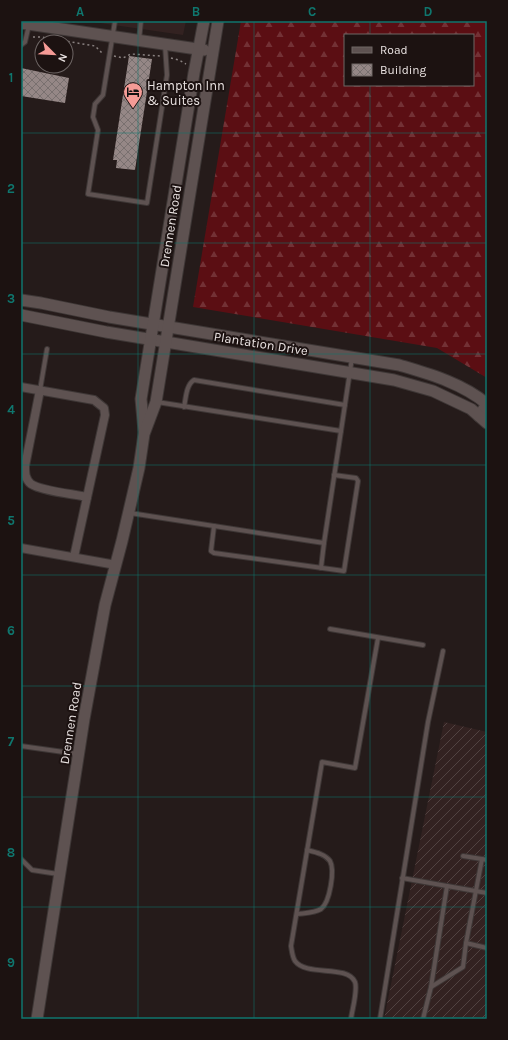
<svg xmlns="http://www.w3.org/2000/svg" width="508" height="1040" font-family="Karla,sans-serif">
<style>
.built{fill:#332221}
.industrial{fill:url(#industrial-furrows)}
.forest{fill:url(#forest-firs);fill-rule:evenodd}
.building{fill:url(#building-cross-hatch)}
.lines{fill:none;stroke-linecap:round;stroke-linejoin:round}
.lane-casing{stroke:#3e3736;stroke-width:6}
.street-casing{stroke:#3e3736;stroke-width:10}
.secondary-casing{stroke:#3e3736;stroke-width:13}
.path{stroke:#8a8281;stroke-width:1.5;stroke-dasharray:2 3;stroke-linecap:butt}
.lane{stroke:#5e5251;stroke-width:4}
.street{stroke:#5e5251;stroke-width:8}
.secondary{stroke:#5e5251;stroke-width:11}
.grid{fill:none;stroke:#0f766e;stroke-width:1;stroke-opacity:0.55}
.labels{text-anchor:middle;stroke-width:4;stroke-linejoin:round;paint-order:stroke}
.poi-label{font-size:13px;fill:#eae3e2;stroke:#1c1211;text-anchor:start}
.street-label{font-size:13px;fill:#eae3e2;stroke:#1c1211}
.neatline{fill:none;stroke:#0f766e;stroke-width:1.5}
.grid-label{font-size:13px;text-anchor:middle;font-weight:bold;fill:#0f766e}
</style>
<defs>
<pattern id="industrial-furrows" width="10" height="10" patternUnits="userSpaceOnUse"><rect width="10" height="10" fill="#332221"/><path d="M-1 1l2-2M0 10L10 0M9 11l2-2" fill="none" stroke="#514241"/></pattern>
<pattern id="forest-firs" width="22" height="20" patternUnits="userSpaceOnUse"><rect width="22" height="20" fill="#5b0e13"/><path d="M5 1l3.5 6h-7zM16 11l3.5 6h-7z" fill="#733135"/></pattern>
<pattern id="building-cross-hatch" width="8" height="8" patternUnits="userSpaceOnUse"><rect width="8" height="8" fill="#958786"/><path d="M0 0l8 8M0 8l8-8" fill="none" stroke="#79706f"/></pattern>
</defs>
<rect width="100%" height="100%" fill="#251b1a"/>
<polygon class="built" points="86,21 186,21 183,35"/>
<polygon class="industrial" points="444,722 487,732 487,1019 384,1019"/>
<path class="forest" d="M241,21H487V378L437,348L193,307ZM345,35H473V85H345Z"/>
<g class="building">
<polygon points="129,56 152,59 135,170 116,168 117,160 113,160"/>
<polygon points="21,68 69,78 65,103 21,96"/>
</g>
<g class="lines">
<defs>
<g id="lane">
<polyline points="115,21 103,95 95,104 93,117 98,130 88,194 147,203 167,75 165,45"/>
<polyline points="139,40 141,21"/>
<polyline points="21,45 25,42 29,25"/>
<polyline points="40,390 47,349"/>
<polyline points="157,402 341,431 352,358"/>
<path d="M184,407C186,398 186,385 194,380L345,405"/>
<polyline points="130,513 324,543 341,431"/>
<polyline points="214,526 211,551 214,553 344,571 358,481 356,478 334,475"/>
<polyline points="321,568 324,543"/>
<polyline points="330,629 423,645"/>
<polyline points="21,746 78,754"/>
<polyline points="463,856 482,859"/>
<polyline points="21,859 32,870 58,874"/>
<polyline points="487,860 482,859 466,943 487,948"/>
<polyline points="402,878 447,886 431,987 423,1019"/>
<polyline points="447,886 487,893"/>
<path d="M297,914C304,913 315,913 321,909C330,902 335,870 330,861C325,854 315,852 307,850"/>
<polyline points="431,987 463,967 466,943"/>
<path d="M351,1019C352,1010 358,990 355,982C347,964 307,977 295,961C292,956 292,951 291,946L322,762L355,768L378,638"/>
<polyline points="380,1019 428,722 443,651"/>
</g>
<g id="street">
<polyline points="21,387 94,400 104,408 105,415 74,557"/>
<path d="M40,390L25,466C25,473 25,479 31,484C41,491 74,494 87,497"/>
<polyline points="21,548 116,565"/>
</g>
<g id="secondary">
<polyline points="21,23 204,50"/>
<path d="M21,300L41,303L109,317L399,365C429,374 462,383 487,404L479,416"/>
<polyline points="21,315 106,332 394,380 433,391 471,409 487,423"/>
<polyline points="144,431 141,399 194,73 204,21"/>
<polyline points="37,1019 84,719 105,605 122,541 139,468 144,434 156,402 218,21"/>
</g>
</defs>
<use href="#lane" class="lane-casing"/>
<use href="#street" class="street-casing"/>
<use href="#secondary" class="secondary-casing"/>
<g class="path">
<polyline points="33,37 41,37 95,46 103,54"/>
<polyline points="114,56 123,58 131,54 160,56"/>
<polyline points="171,58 179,60 186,64"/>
</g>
<use href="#lane" class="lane"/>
<use href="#street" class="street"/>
<use href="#secondary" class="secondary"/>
</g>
<path class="grid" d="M138,21V1019M254,21V1019M370,21V35M370,85V1019M21,133H487M21,243H487M21,354H487M21,465H487M21,575H487M21,686H487M21,797H487M21,907H487"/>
<defs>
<symbol id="hotel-pin" viewBox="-11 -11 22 30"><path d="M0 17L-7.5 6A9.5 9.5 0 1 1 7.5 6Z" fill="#f59b96" stroke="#1c1211"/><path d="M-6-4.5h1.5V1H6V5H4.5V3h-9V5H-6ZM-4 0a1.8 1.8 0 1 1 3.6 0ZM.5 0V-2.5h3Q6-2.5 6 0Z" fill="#111"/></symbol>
</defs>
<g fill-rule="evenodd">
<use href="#hotel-pin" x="122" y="81" width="22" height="30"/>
</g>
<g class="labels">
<g class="poi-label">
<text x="147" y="90">Hampton Inn<tspan x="147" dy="15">&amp; Suites</tspan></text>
</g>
<g class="street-label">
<text transform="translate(170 226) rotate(-81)" y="5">Drennen Road</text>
<text transform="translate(261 343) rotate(9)" y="5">Plantation Drive</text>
<text transform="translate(70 723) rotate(-81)" y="5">Drennen Road</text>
</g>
</g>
<rect width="508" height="1040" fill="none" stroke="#1c1211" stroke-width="44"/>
<rect x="344" y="34" width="130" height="52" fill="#1c1211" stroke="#6e6665"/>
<rect x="352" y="47" width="20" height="6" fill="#5e5251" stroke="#6e6665"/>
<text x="380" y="54" font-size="12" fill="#eae3e2">Road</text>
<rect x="352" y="64" width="20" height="12" fill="url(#building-cross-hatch)" stroke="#6e6665"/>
<text x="380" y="74" font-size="12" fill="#eae3e2">Building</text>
<g transform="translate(54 54) rotate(114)"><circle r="19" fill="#1c1211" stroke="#6e6665"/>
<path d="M0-3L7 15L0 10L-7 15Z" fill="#f59b96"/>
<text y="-6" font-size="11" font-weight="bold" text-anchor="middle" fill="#eae3e2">N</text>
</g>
<rect x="22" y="22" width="464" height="996" class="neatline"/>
<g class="grid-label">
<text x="80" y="16">A</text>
<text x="196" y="16">B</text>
<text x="312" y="16">C</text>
<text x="428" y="16">D</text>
<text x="11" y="82">1</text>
<text x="11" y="193">2</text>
<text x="11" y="303">3</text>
<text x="11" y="414">4</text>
<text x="11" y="525">5</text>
<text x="11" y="635">6</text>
<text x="11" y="746">7</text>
<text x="11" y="857">8</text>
<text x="11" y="967">9</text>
</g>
</svg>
